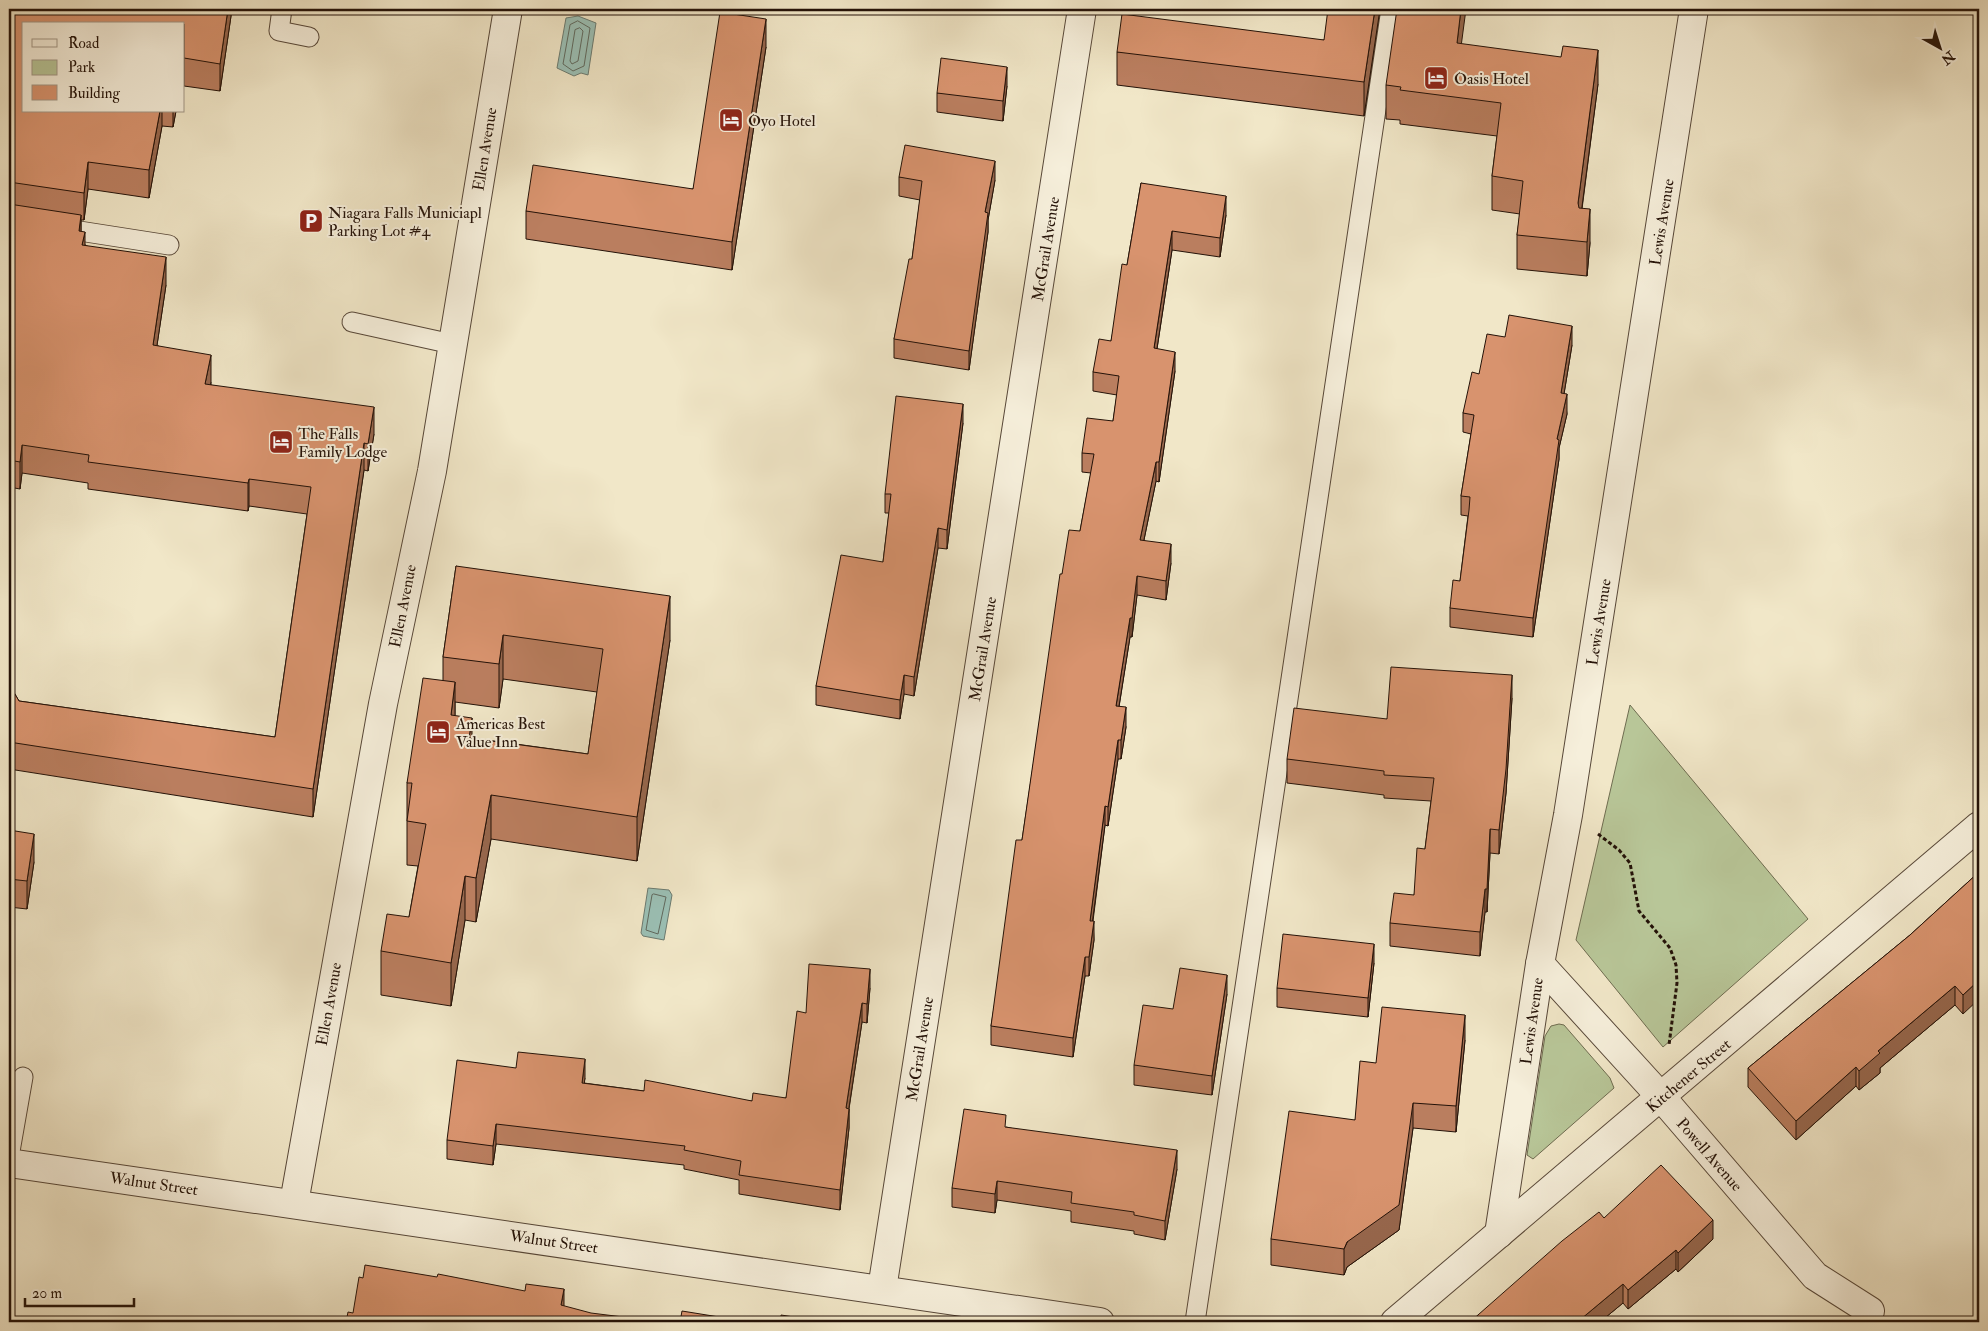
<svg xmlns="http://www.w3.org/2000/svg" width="1988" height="1331" font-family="'IM FELL Double Pica',serif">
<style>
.green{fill:#b8c698;stroke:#6e6c50}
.water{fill:#9bc0b5;stroke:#6b7a70}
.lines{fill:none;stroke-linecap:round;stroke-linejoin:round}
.shore{stroke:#60695e;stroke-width:1}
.lane-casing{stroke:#574738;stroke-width:21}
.street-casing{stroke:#574738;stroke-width:30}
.path{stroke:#241208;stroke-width:3;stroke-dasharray:4 2.5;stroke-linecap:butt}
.lane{stroke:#f6efdb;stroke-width:19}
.street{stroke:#f6efdb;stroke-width:28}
.wall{fill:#ba7e5f;stroke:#241208;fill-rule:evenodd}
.shaded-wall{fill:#97674d;stroke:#241208}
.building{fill:#d8936e;stroke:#241208}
.labels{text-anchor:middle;stroke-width:4;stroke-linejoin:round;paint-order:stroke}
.poi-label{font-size:16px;fill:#241208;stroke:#f6efdb;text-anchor:start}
.street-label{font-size:16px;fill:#241208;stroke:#f6efdb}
</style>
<rect width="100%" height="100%" fill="#f1e7c8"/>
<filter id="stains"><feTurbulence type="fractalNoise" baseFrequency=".004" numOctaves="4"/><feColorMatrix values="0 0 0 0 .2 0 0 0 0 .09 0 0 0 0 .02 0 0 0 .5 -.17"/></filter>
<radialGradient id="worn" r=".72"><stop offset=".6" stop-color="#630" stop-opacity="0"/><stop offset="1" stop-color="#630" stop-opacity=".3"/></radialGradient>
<g class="green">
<polygon points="1630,705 1808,919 1663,1047 1576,940"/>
<polygon points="1559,1024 1564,1025 1610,1078 1614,1088 1533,1159 1527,1155 1545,1036 1551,1026"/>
</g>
<g class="water">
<polygon points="578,16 596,23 588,75 581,73 574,76 557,68 566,18"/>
<polygon points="648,888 669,890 672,895 664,940 643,936 641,933"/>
</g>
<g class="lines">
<g class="shore">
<polygon points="578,21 590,28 584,66 573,71 563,64 570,25"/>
<polygon points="580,28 583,31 578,61 572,64 570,61 575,30"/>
<polygon points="654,894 666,897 658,934 646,930 652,895"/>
</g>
<defs>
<g id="lane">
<polyline points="282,9 279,31 309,37"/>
<polyline points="9,220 169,245"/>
<polyline points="352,322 452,344"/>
<polyline points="9,1157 23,1077"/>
<polyline points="1195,1322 1391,9"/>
</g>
<g id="street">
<polyline points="1540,964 1662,1098 1815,1276 1870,1311"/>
<polyline points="9,1163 1100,1322"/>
<polyline points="294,1203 383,704 432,471 508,9"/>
<polyline points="1499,1234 1540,964 1568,815 1694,9"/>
<polyline points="882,1289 1082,9"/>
<polyline points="1395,1322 1979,826"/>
</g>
</defs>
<use href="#lane" class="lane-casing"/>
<use href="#street" class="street-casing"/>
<polyline class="path" points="1598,834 1619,850 1630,863 1639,911 1670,948 1676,965 1677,983 1669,1045"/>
<use href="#lane" class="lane"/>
<use href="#street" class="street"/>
</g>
<g class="wall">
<polygon points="9,9 231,9 231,16 220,91 184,86 184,24 24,111 176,111 173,127 162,126 149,198 88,189 84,220 81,220 81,232 85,245 166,285 157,345 211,382 211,385 374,434 368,471 364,470 313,817 9,769 9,684 19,701 275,737 307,514 249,506 248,511 88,489 88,483 22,473 20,489 9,487"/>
<polygon points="1380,9 1364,116 1117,85 1117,52 1324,40"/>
<polygon points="1461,44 1598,84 1582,209 1590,243 1587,276 1517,269 1517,235 1520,214 1492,210 1492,176 1497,136 1400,124 1400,120 1386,119 1386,85"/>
<polygon points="766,47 732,270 526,239 526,211 693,189"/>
<polygon points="1007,86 1003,121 937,112 937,93"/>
<polygon points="899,177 995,180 988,220 988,232 969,370 894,358 894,339 912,259 920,200 899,196"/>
<polygon points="1141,183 1226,215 1220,257 1172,250 1157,349 1175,371 1159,482 1156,481 1144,540 1171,563 1166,600 1137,595 1132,637 1130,637 1119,707 1126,727 1121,759 1118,759 1108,826 1105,825 1093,921 1094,940 1089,976 1085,976 1073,1057 991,1045 991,1026 1022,840 1062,574 1080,531 1091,473 1082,472 1082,453 1113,421 1117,395 1093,391 1093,372 1111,341 1127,265"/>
<polygon points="1505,337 1572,345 1564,394 1567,414 1559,448 1559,459 1533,637 1450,627 1450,608 1460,581 1468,516 1461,515 1461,496 1471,434 1463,432 1463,413 1479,374"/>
<polygon points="963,423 947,549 938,548 914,696 904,694 900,719 816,705 816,686 883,562 889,513 885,513 885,494"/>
<path d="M456,566L670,640L637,861L491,839L476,922L465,920L451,1006L381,995V951L409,917L418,866L407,865V783L443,680V657ZM503,679L597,692L588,754L472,738L455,716V702L499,708Z"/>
<polygon points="1512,698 1506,793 1499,854 1490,853 1487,912 1485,912 1480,956 1390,946 1390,923 1414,895 1425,849 1431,801 1384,798 1384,795 1287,783 1287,759 1387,719"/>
<polygon points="9,830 34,862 27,909 9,907"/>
<polygon points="1979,872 1963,1014 1955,1005 1880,1068 1880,1073 1859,1090 1856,1086 1796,1140 1748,1087 1748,1068 1910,935"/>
<polygon points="1374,963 1368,1017 1277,1007 1277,988"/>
<polygon points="870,988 867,1023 862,1022 849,1109 849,1128 840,1210 739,1194 739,1180 684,1169 684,1165 496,1144 493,1165 447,1159 447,1140 516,1068 585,1078 584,1083 644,1091 752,1101 786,1098 806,1013"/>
<polygon points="1227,994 1212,1095 1134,1085 1134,1065"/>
<polygon points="1465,1040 1456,1132 1413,1128 1399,1230 1347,1267 1344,1275 1271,1265 1271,1239 1355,1120 1376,1063"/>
<polygon points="1006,1127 1177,1169 1165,1240 1134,1234 1134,1231 1071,1222 1071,1211 997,1200 995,1213 952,1207 952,1188"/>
<polygon points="1604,1218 1713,1239 1678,1272 1676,1269 1628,1309 1623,1303 1600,1322 1463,1322 1470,1322"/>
</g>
<g class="shaded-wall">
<polygon points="228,9 231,9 231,16 220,91 220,64"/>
<polygon points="1375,9 1380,9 1364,116 1364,82"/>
<polygon points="1461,9 1466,9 1457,77 1457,43"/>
<polygon points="766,19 766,47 732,270 732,242"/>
<polygon points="1598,50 1598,84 1578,237 1578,203"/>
<polygon points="1007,67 1007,86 1003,121 1003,101"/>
<polygon points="160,111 162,111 162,126 149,198 149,170"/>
<polygon points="173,111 176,111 173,127"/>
<polygon points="995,161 995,180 988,220 988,232 969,370 969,351 985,212"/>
<polygon points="88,162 88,189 84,220 84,193"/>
<polygon points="1226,196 1226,215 1220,257 1220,238"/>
<polygon points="1590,209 1590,243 1587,276 1587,242"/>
<polygon points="81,215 81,243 79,231"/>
<polygon points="1172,231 1172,250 1154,368 1154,348"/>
<polygon points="85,232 85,260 82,245"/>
<polygon points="166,257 166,285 153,372 153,345"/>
<polygon points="1572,326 1572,345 1561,412 1561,393"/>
<polygon points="1175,352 1175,371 1159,482 1159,462"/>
<polygon points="211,355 211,382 205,411 205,384"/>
<polygon points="1567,394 1567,414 1559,448 1559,459 1533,637 1533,618 1557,439"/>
<polygon points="963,404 963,423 947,549 947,530"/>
<polygon points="374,407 374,434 368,471 368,444"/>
<polygon points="364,443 364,470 313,817 313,789"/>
<polygon points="22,445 22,473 20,489 20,462"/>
<polygon points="1156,462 1156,481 1140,559 1140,540"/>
<polygon points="249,479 249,506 248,511 248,483"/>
<polygon points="938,528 938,548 914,696 914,677"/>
<polygon points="1171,544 1171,563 1166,600 1166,581"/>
<polygon points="1137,576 1137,595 1132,637 1132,618"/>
<polygon points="670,596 670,640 637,861 637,817"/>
<polygon points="1130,618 1130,637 1116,725 1116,706"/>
<polygon points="503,635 503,679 499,708 499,664"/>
<polygon points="904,675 904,694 900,719 900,700"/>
<polygon points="1512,675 1512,698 1506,793 1499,854 1499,830"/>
<polygon points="455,682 455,726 451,715"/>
<polygon points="1126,707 1126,727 1121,759 1121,740"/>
<polygon points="472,718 472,762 469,738"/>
<polygon points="1118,740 1118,759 1108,826 1108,807"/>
<polygon points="491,795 491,839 476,922 476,878"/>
<polygon points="1105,806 1105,825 1090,940 1090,921"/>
<polygon points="1490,829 1490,853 1487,912 1487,889"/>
<polygon points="34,834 34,862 27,909 27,881"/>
<polygon points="465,876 465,920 451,1006 451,963"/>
<polygon points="1485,889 1485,912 1480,956 1480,932"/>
<polygon points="1094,921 1094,940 1089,976 1089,957"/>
<polygon points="1374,944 1374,963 1368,1017 1368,998"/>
<polygon points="1085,957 1085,976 1073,1057 1073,1038"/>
<polygon points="870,969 870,988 867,1023 867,1004"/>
<polygon points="1227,975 1227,994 1212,1095 1212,1076"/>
<polygon points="1979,980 1979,999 1963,1014 1963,995"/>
<polygon points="1955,986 1955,1005 1880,1068 1880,1073 1859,1090 1859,1071 1878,1051"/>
<polygon points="862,1003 862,1022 846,1127 846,1108"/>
<polygon points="1465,1015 1465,1040 1456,1132 1456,1106"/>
<polygon points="585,1059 585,1078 582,1102 582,1083"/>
<polygon points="1856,1067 1856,1086 1796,1140 1796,1121"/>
<polygon points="1413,1103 1413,1128 1399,1230 1347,1267 1344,1275 1344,1249"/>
<polygon points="849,1109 849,1128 840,1210 840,1190"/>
<polygon points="496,1124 496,1144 493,1165 493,1146"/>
<polygon points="1177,1150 1177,1169 1165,1240 1165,1221"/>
<polygon points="997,1181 997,1200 995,1213 995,1194"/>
<polygon points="1713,1220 1713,1239 1678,1272 1678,1253"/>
<polygon points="1676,1250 1676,1269 1628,1309 1628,1290"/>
<polygon points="1623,1284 1623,1303 1600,1322 1581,1322 1581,1319"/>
<polygon points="564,1289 564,1308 561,1305"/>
<polygon points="1580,1318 1580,1322 1575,1322"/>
</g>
<g class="building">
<polygon points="9,9 228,9 220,64 184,58 184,24 24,24 24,111 160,111 149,170 88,162 84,193 9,182"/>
<polygon points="1328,9 1375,9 1364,82 1117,52 1122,14 1324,40"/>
<polygon points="1397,9 1461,9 1457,43 1561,57 1563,46 1598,50 1578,203 1579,208 1590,209 1587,242 1517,235 1523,181 1492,176 1501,103 1400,90 1401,87 1386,85"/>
<polygon points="720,12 766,19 732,242 526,211 533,165 693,189"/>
<polygon points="941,58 1007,67 1003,101 937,93"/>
<polygon points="905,145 995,161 985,212 988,213 969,351 894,339 909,259 912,259 922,181 899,177"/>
<polygon points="1141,183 1226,196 1220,238 1172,231 1154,348 1175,352 1159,462 1156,462 1140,540 1171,544 1166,581 1137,576 1132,618 1130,618 1116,706 1126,707 1121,740 1118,740 1108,807 1105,806 1090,921 1094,921 1089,957 1085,957 1073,1038 991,1026 1016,840 1022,840 1060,574 1062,574 1069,530 1080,531 1094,454 1082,453 1087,418 1113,421 1119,376 1093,372 1099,339 1111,341 1122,264 1127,265"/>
<polygon points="9,204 81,215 79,231 85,232 82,245 166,257 153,345 211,355 205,384 374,407 368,444 364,443 313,789 9,742 9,684 19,701 275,737 311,487 249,479 248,483 88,462 89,455 22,445 20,462 9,460"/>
<polygon points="1509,315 1572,326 1561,393 1567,394 1557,439 1559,440 1533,618 1450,608 1453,580 1460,581 1469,510 1470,497 1461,496 1474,415 1463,413 1472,372 1479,374 1487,334 1505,337"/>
<polygon points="896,396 963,404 947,530 938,528 914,677 904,675 900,700 816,686 841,555 883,562 891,494 885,494"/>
<polygon points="456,566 670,596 637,817 491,795 476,878 465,876 451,963 381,951 387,914 409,917 426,824 407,821 412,783 407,783 423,678 455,682 451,715 472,718 469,738 588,754 603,649 503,635 499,664 443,657"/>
<polygon points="1391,667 1512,675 1506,769 1499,830 1490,829 1487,889 1485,889 1480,932 1390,923 1394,893 1414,895 1417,848 1425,849 1434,778 1384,775 1384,771 1287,759 1294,708 1387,719"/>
<polygon points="9,830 34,834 27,881 9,879"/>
<polygon points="1979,872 1979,980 1963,995 1955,986 1878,1051 1880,1053 1859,1071 1856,1067 1796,1121 1748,1068 1910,935"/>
<polygon points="1283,934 1374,944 1368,998 1277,988"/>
<polygon points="809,964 870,969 867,1004 862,1003 846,1108 849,1109 840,1190 739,1175 741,1161 684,1150 685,1146 496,1124 493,1146 447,1140 457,1060 516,1068 518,1052 585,1059 582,1083 644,1091 645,1080 752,1101 753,1093 786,1098 797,1011 806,1013"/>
<polygon points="1180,968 1227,975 1212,1076 1134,1065 1143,1005 1173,1009"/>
<polygon points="1382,1007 1465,1015 1456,1106 1413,1103 1399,1205 1347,1242 1344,1249 1271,1239 1289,1111 1355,1120 1360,1061 1376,1063"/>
<polygon points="964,1109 1006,1115 1005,1127 1177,1150 1165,1221 1134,1215 1134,1212 1071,1203 1072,1192 997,1181 995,1194 952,1188"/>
<polygon points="1661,1165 1713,1220 1678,1253 1676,1250 1628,1290 1623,1284 1581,1319 1580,1318 1575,1322 1463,1322 1467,1319 1470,1322 1562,1241 1599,1212 1604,1218"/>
<polygon points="365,1265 437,1277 438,1274 525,1291 526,1284 564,1289 561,1305 591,1313 663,1322 346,1322 348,1312 353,1313 359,1277 363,1278"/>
<polygon points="682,1311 750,1322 680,1322"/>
<polygon points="781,1315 813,1320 813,1322 781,1322"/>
</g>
<defs>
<symbol id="hotel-square" viewBox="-11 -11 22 22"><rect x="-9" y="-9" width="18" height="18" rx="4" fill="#8f2418" stroke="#f6efdb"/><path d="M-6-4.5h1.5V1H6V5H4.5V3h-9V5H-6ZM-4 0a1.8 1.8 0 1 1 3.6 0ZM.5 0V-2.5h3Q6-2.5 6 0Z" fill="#fff"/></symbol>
<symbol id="parking-square" viewBox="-11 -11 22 22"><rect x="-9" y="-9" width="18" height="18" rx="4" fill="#8f2418" stroke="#f6efdb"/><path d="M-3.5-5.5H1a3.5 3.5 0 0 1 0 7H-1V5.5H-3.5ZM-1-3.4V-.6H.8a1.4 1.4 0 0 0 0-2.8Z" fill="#fff"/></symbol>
</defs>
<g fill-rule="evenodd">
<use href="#hotel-square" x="1422" y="64" width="28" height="28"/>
<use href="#hotel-square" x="717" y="106" width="28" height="28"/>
<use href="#parking-square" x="297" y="207" width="28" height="28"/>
<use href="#hotel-square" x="267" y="428" width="28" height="28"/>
<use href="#hotel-square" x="424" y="718" width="28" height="28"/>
</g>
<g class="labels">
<g class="poi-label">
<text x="1454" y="84">Oasis Hotel</text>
<text x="748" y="126">Oyo Hotel</text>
<text x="328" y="218">Niagara Falls Municiapl<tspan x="328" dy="18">Parking Lot #4</tspan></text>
<text x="298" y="439">The Falls<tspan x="298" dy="18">Family Lodge</tspan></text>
<text x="456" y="729">Americas Best<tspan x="456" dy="18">Value Inn</tspan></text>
</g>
<g class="street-label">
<text transform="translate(484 149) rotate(-81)" y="6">Ellen Avenue</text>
<text transform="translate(1661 222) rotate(-81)" y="6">Lewis Avenue</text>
<text transform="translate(1045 249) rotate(-81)" y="6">McGrail Avenue</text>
<text transform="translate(402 606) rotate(-79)" y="6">Ellen Avenue</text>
<text transform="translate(1598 622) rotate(-81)" y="6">Lewis Avenue</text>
<text transform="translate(982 649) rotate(-81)" y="6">McGrail Avenue</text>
<text transform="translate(328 1004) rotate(-80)" y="6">Ellen Avenue</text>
<text transform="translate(1531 1021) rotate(-82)" y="6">Lewis Avenue</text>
<text transform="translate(919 1049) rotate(-81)" y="6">McGrail Avenue</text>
<text transform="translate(1688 1075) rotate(-40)" y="6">Kitchener Street</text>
<text transform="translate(1710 1154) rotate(49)" y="6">Powell Avenue</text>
<text transform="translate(154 1183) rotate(8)" y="6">Walnut Street</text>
<text transform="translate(554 1241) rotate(8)" y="6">Walnut Street</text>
</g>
</g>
<rect width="1988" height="1331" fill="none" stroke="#f1e7c8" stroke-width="30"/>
<rect x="10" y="10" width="1968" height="1311" fill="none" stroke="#241208" stroke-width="2.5"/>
<rect x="15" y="15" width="1958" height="1301" fill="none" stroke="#241208"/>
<rect x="22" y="22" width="162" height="90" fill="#f6efdb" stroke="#a29787"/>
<rect x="32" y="39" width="25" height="8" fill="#f6efdb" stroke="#a29787"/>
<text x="68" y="48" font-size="15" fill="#241208">Road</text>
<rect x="32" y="60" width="25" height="15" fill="#b8c698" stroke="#a29787"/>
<text x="68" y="72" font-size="15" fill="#241208">Park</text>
<rect x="32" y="85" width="25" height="15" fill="#d8936e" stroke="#a29787"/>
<text x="68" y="98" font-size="15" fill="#241208">Building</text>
<g transform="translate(1940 48) rotate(141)" stroke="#f6efdb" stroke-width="4" paint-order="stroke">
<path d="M0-4L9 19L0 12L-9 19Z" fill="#241208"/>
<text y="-8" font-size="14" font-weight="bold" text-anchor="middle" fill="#241208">N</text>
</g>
<path d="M25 1298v8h109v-8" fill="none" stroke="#241208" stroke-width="2.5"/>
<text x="32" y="1298" font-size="15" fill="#241208" stroke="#f6efdb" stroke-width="4" paint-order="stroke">20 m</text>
<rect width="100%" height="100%" filter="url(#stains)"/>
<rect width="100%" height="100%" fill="url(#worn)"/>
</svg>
